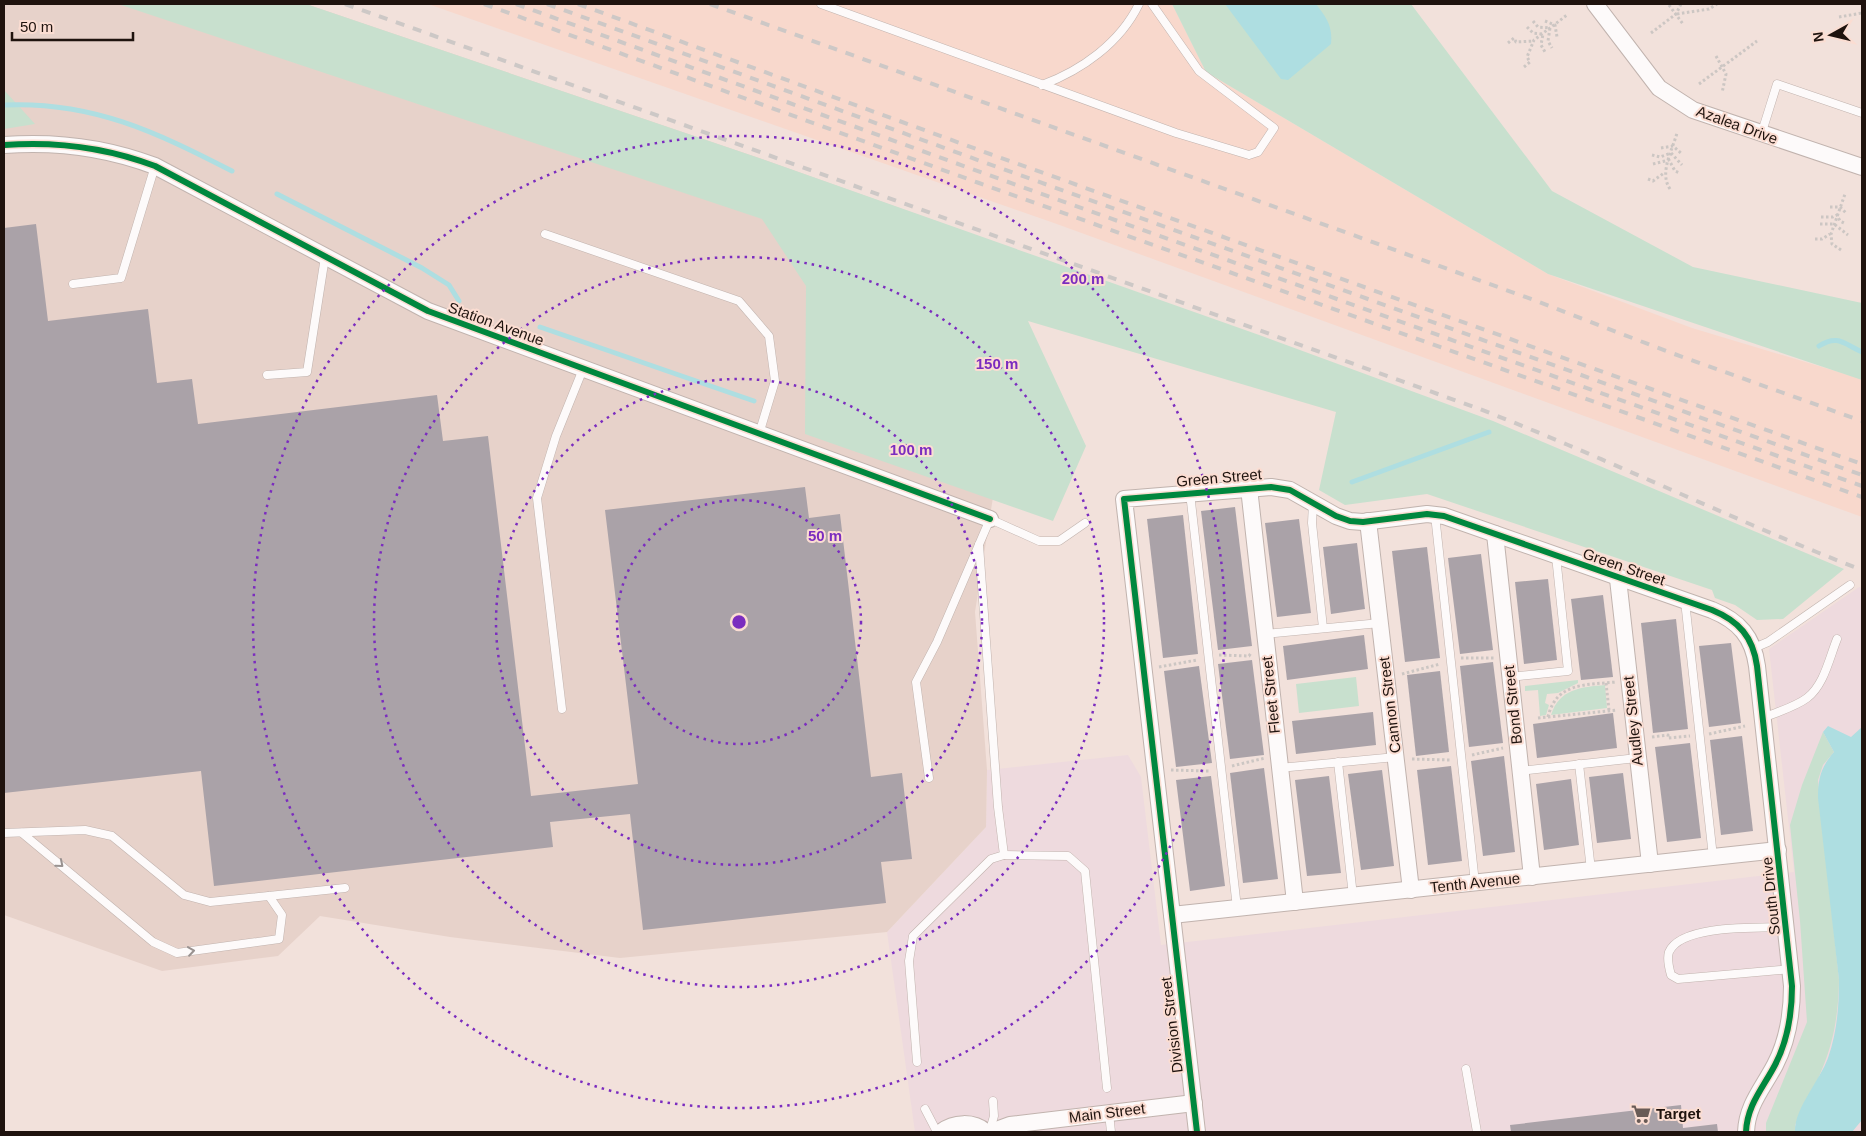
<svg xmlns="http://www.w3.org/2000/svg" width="1866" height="1136" font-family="Arial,sans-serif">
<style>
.commercial{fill:#eedade}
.industrial{fill:#e7d2ca}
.built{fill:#f8d8cc}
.green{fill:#c8e0ce}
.water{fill:#aedee1}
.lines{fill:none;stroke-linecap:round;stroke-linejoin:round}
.stream{stroke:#aedee1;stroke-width:5}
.building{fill:#aaa2a8}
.lane-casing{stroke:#c1b3ae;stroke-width:9}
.street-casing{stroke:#c1b3ae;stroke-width:18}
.path{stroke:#ccc6c3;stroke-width:3;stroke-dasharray:2.5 2.5;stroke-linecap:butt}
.lane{stroke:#fdfafa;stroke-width:8}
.street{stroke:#fdfafa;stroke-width:16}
.rail{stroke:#cdc8c6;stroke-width:4;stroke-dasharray:9 9;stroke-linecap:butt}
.cycleway-casing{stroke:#fbddd2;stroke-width:9}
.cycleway{stroke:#00873e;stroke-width:6}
.oneway{stroke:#999290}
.ring{fill:none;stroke:#7b2cbf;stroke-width:2.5;stroke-dasharray:2.5 5}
.labels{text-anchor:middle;stroke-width:4;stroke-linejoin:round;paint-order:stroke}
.street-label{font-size:15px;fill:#1f130e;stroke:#fbddd2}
.poi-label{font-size:15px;font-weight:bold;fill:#1f130e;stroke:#fbddd2;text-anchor:start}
.centre{fill:#7b2cbf;stroke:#fbddd2;stroke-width:2.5}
.ring-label{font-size:15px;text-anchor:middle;font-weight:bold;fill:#7b2cbf;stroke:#fbddd2;stroke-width:4;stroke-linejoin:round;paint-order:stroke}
</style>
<rect width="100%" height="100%" fill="#f2e1db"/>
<polygon class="commercial" points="1859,587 1862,588 1862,1132 915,1132 887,932 986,827 987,770 1128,755 1141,777 1161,945 1794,872 1769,649"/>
<polygon class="industrial" points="4,4 306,4 762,159 1031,255 975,612 987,770 986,827 887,932 620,958 450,937 320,916 278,956 162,971 4,915"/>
<polygon class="built" points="428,4 1172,4 1206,72 1548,274 1692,328 1862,379 1862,517 1054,223"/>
<g class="green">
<polygon points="118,4 306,4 762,159 1262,336 1493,421 1844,569 1783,619 1757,620 1735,605 1715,598 1712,590 1427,494 1345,505 1319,490 1336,412 1028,321 1086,446 1053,521 805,434 806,286 762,219"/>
<polygon points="1172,4 1411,4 1552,191 1693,267 1862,303 1862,380 1548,274 1206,72"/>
<polygon points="4,90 35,124 4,129"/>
<polygon points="1356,677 1359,706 1299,713 1296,684"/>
<polygon points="1578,680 1578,683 1558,693 1547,694 1545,703 1549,705 1546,715 1540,716 1538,690 1525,691 1525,686"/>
<path d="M1605,685L1607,708L1551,715C1559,689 1581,687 1605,685Z"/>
<path d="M1823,732L1834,752L1823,765L1818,780L1839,980C1838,1043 1823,1071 1795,1125V1132H1766V1123L1807,1022L1800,921L1790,825L1802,785Z"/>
</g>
<g class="water">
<path d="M1225,4H1316C1326,17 1333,26 1331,44L1288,80L1281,79Z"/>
<path d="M1828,726L1851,737L1862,727V1120L1852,1132H1795C1794,1109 1820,1080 1828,1058C1837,1032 1839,1007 1839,980L1818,798C1818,778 1821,767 1834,752L1823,732Z"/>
</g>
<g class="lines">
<g class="stream">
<path d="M4,105C92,101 156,132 232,171"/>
<polyline points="277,194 422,268 449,285 459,301"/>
<polyline points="540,327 754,401"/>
<path d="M1819,346C1838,334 1844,344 1862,352"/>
<polyline points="1352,482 1489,432"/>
</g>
</g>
<g class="building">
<polygon points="36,224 48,321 148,309 157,383 192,379 198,424 437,395 443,441 488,436 531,796 638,784 605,510 805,487 809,518 840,514 871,777 902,773 912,859 881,862 886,903 643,930 630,814 550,822 553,847 214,886 201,771 4,793 4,228"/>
<polygon points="1235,507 1252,646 1218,650 1201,511"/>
<polygon points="1183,515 1198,654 1163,658 1147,519"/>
<polygon points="1299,519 1311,613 1277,617 1265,523"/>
<polygon points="1357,543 1365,609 1331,614 1323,547"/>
<polygon points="1427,547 1440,658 1405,662 1392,551"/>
<polygon points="1481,554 1493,650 1460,654 1448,558"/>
<polygon points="1548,579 1557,660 1524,664 1515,582"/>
<polygon points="1603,595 1613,677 1581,680 1571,599"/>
<polygon points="1676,619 1688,729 1653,733 1641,623"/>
<polygon points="1364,635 1368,669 1287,680 1283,646"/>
<polygon points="1731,643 1741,723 1709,727 1699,646"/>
<polygon points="1252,660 1264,755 1230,759 1218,664"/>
<polygon points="1493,662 1503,743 1469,747 1460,666"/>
<polygon points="1199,666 1212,763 1176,767 1164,671"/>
<polygon points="1440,671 1449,752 1416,756 1407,675"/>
<polygon points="1373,712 1376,745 1296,754 1292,721"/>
<polygon points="1613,713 1617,748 1537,758 1533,724"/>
<polygon points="1742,736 1753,831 1721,835 1710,740"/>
<polygon points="1690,743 1701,838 1667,842 1655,747"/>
<polygon points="1504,756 1515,852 1483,856 1471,761"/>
<polygon points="1451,766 1462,861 1428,865 1417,770"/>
<polygon points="1264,768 1278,879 1243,883 1230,773"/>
<polygon points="1382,770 1394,866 1361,870 1348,774"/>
<polygon points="1623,773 1631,839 1597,843 1589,777"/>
<polygon points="1211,776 1225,886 1190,891 1176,780"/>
<polygon points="1329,776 1341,873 1307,876 1295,780"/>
<polygon points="1571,779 1579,845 1544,850 1536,784"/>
<polygon points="1681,1105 1683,1128 1717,1124 1718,1132 1511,1132 1510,1125"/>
</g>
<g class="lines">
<defs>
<g id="lane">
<polyline points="821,4 1176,133 1249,155 1258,152 1274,128 1199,71 1152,4"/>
<path d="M1042,85C1082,70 1120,43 1139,4"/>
<polyline points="1761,135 1777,84 1862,113"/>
<polyline points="545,234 739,301 769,336 775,381 759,434"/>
<polyline points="73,284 121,278 155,166"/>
<polyline points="267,375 307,372 325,257"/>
<polyline points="1190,493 1237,908"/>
<polyline points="1313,503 1312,523 1323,628"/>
<polyline points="1435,515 1475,883"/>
<polyline points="1685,601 1713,857"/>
<polyline points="1265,634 1380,623"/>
<polyline points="1754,648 1768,642 1850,585"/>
<polyline points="1510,677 1568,671 1556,556"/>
<polyline points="562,709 537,498 556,436 583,369"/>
<path d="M1763,718C1777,712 1795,707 1807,698C1824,685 1829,659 1837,639"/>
<polyline points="1338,762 1353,896"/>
<polyline points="1579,764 1591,870"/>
<polyline points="1279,768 1396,757"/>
<polyline points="1520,771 1637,758"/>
<polyline points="929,778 916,682 937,642 990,519 1039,541 1059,541 1085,523"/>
<polyline points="4,833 85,830 112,836 184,895 210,902 345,888"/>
<polyline points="22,833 153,942 177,953 279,939 282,915 269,896"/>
<polyline points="1004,855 1068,856 1085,871 1107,1088"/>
<path d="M1786,927C1759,928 1681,924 1669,952C1667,958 1669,968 1671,975L1678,979L1791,969"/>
<polyline points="917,1062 909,961 913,936 991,859 1004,855 998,807 979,545"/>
<polyline points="1466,1069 1477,1132"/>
<polyline points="925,1109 937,1132"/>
<polyline points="1109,1113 1111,1132"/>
<polyline points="990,1130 994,1116 993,1101"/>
</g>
<g id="street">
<polyline points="1595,4 1659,88 1693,110 1862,167"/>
<path d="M4,145C57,141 105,147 155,166L428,311L990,519"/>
<polyline points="1249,488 1295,902"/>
<polyline points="1368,521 1411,890"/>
<polyline points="1495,534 1532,877"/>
<polyline points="1618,579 1650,864"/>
<polyline points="1172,915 1778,850"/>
<path d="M941,1132C954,1122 973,1121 986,1132"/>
<polyline points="991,1132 1010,1125 1194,1103"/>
<path d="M1197,1132L1124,499L1271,487L1290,490L1336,516L1350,521L1363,522L1427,514L1444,516L1712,610C1739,621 1753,637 1757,666L1792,986C1792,1014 1788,1040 1775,1065C1763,1088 1747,1105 1746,1132"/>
</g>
</defs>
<use href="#lane" class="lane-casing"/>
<use href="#street" class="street-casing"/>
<g class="path">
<polyline points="1669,5 1683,24"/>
<polyline points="1677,14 1709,9 1717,4"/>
<polyline points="1839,17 1862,13"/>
<polyline points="1533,21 1538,27 1550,28 1548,41 1552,48"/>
<polyline points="1545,21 1555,25 1557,37"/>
<polyline points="1527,27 1533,33 1543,34 1541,45 1545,52"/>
<polyline points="1651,33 1676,14 1681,4"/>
<polyline points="1508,43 1514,38 1516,42 1534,41"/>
<polyline points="1716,56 1726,74 1722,93"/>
<polyline points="1524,67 1530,62 1527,57 1534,40 1567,15"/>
<polyline points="1699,84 1757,41"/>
<polyline points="1661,148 1673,146 1682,154"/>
<polyline points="1652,155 1660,157 1671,153 1682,165"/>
<polyline points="1653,164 1669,160 1675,171 1680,173"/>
<polyline points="1648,179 1653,181 1664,173"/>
<path d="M1670,189C1659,173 1672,151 1677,133"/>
<polyline points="1830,207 1840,207 1846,213"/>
<polyline points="1821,217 1833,217 1837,215 1840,221 1846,224"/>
<polyline points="1820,224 1834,224 1848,235"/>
<polyline points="1815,239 1822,239 1830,234"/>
<polyline points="1841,250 1832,244 1831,234 1845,194"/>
<polyline points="1219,655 1249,656 1251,653"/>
<polyline points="1461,658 1495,658"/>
<polyline points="1159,667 1197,660"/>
<polyline points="1402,674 1440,664"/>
<polyline points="1606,683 1609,710"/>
<path d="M1548,717C1556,682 1586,685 1616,682"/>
<polyline points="1538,718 1617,710"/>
<polyline points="1709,734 1745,726"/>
<polyline points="1652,737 1668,735 1668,738 1690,736"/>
<polyline points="1472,755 1503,748"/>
<polyline points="1412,759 1451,760"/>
<polyline points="1232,766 1265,758"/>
<polyline points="1171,770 1210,771"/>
</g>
<use href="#lane" class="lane"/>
<use href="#street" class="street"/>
<g class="rail">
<path d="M345,4L1477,408C1607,458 1732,520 1862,570"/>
<polyline points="484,4 979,183 1862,497"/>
<polyline points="516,4 983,173 1862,486"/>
<polyline points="547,4 986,163 1862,475"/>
<polyline points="578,4 990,154 1862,464"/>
<polyline points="710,4 1534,300 1666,351 1862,421"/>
</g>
<defs>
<g id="cycleway">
<path d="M4,145C57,141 105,147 155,166L428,311L990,519"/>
<path d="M1197,1132L1124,499L1271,487L1290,490L1336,516L1350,521L1363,522L1427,514L1444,516L1712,610C1739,621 1753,637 1757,666L1792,986C1792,1014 1788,1040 1775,1065C1763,1088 1747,1105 1746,1132"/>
</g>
</defs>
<use href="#cycleway" class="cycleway-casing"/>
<use href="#cycleway" class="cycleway"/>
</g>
<defs><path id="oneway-chevron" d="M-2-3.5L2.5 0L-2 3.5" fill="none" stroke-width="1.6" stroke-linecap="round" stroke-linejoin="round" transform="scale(1.25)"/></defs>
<g class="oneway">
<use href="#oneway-chevron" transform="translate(60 864) rotate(40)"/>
<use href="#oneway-chevron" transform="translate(191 951) rotate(-8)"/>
</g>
<g class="ring">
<circle cx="739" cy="622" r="122"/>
<circle cx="739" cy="622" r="243"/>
<circle cx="739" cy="622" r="365"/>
<circle cx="739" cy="622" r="486"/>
</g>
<defs>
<symbol id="supermarket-bare" viewBox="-9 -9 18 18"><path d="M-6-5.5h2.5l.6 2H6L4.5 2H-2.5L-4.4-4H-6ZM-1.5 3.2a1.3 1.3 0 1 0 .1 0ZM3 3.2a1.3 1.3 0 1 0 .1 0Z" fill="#695b56" stroke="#fbddd2" stroke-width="2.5" paint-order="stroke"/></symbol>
</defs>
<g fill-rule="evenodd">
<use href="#supermarket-bare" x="1627" y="1100" width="28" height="28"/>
</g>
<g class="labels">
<g class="street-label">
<text transform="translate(1737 125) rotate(20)" y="5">Azalea Drive</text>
<text transform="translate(496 324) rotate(20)" y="5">Station Avenue</text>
<text transform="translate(1219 478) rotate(-5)" y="5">Green Street</text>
<text transform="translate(1624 567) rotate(19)" y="5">Green Street</text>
<text transform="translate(1271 695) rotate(-96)" y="5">Fleet Street</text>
<text transform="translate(1390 705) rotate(-97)" y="5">Cannon Street</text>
<text transform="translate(1513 705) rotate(-96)" y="5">Bond Street</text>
<text transform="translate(1633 721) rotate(-96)" y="5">Audley Street</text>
<text transform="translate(1475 883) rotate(-6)" y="5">Tenth Avenue</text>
<text transform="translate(1771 896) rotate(-96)" y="5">South Drive</text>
<text transform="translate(1172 1025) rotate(-97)" y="5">Division Street</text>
<text transform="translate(1107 1113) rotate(-7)" y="5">Main Street</text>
</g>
<g class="poi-label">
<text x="1656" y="1119">Target</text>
</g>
</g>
<circle cx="739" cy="622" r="8" class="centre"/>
<g class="ring-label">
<text x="1083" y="284">200 m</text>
<text x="997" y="369">150 m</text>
<text x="911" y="455">100 m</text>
<text x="825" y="541">50 m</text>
</g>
<rect width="1866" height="1136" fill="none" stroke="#1f130e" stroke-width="10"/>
<g transform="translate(1831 35) rotate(262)" stroke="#fbddd2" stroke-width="4" paint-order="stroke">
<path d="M0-4L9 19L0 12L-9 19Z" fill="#1f130e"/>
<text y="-8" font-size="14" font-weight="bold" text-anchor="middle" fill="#1f130e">N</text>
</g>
<path d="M12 32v8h121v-8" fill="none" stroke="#1f130e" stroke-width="2.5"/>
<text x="20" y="32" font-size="15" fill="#1f130e" stroke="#fbddd2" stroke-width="4" paint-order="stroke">50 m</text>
</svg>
